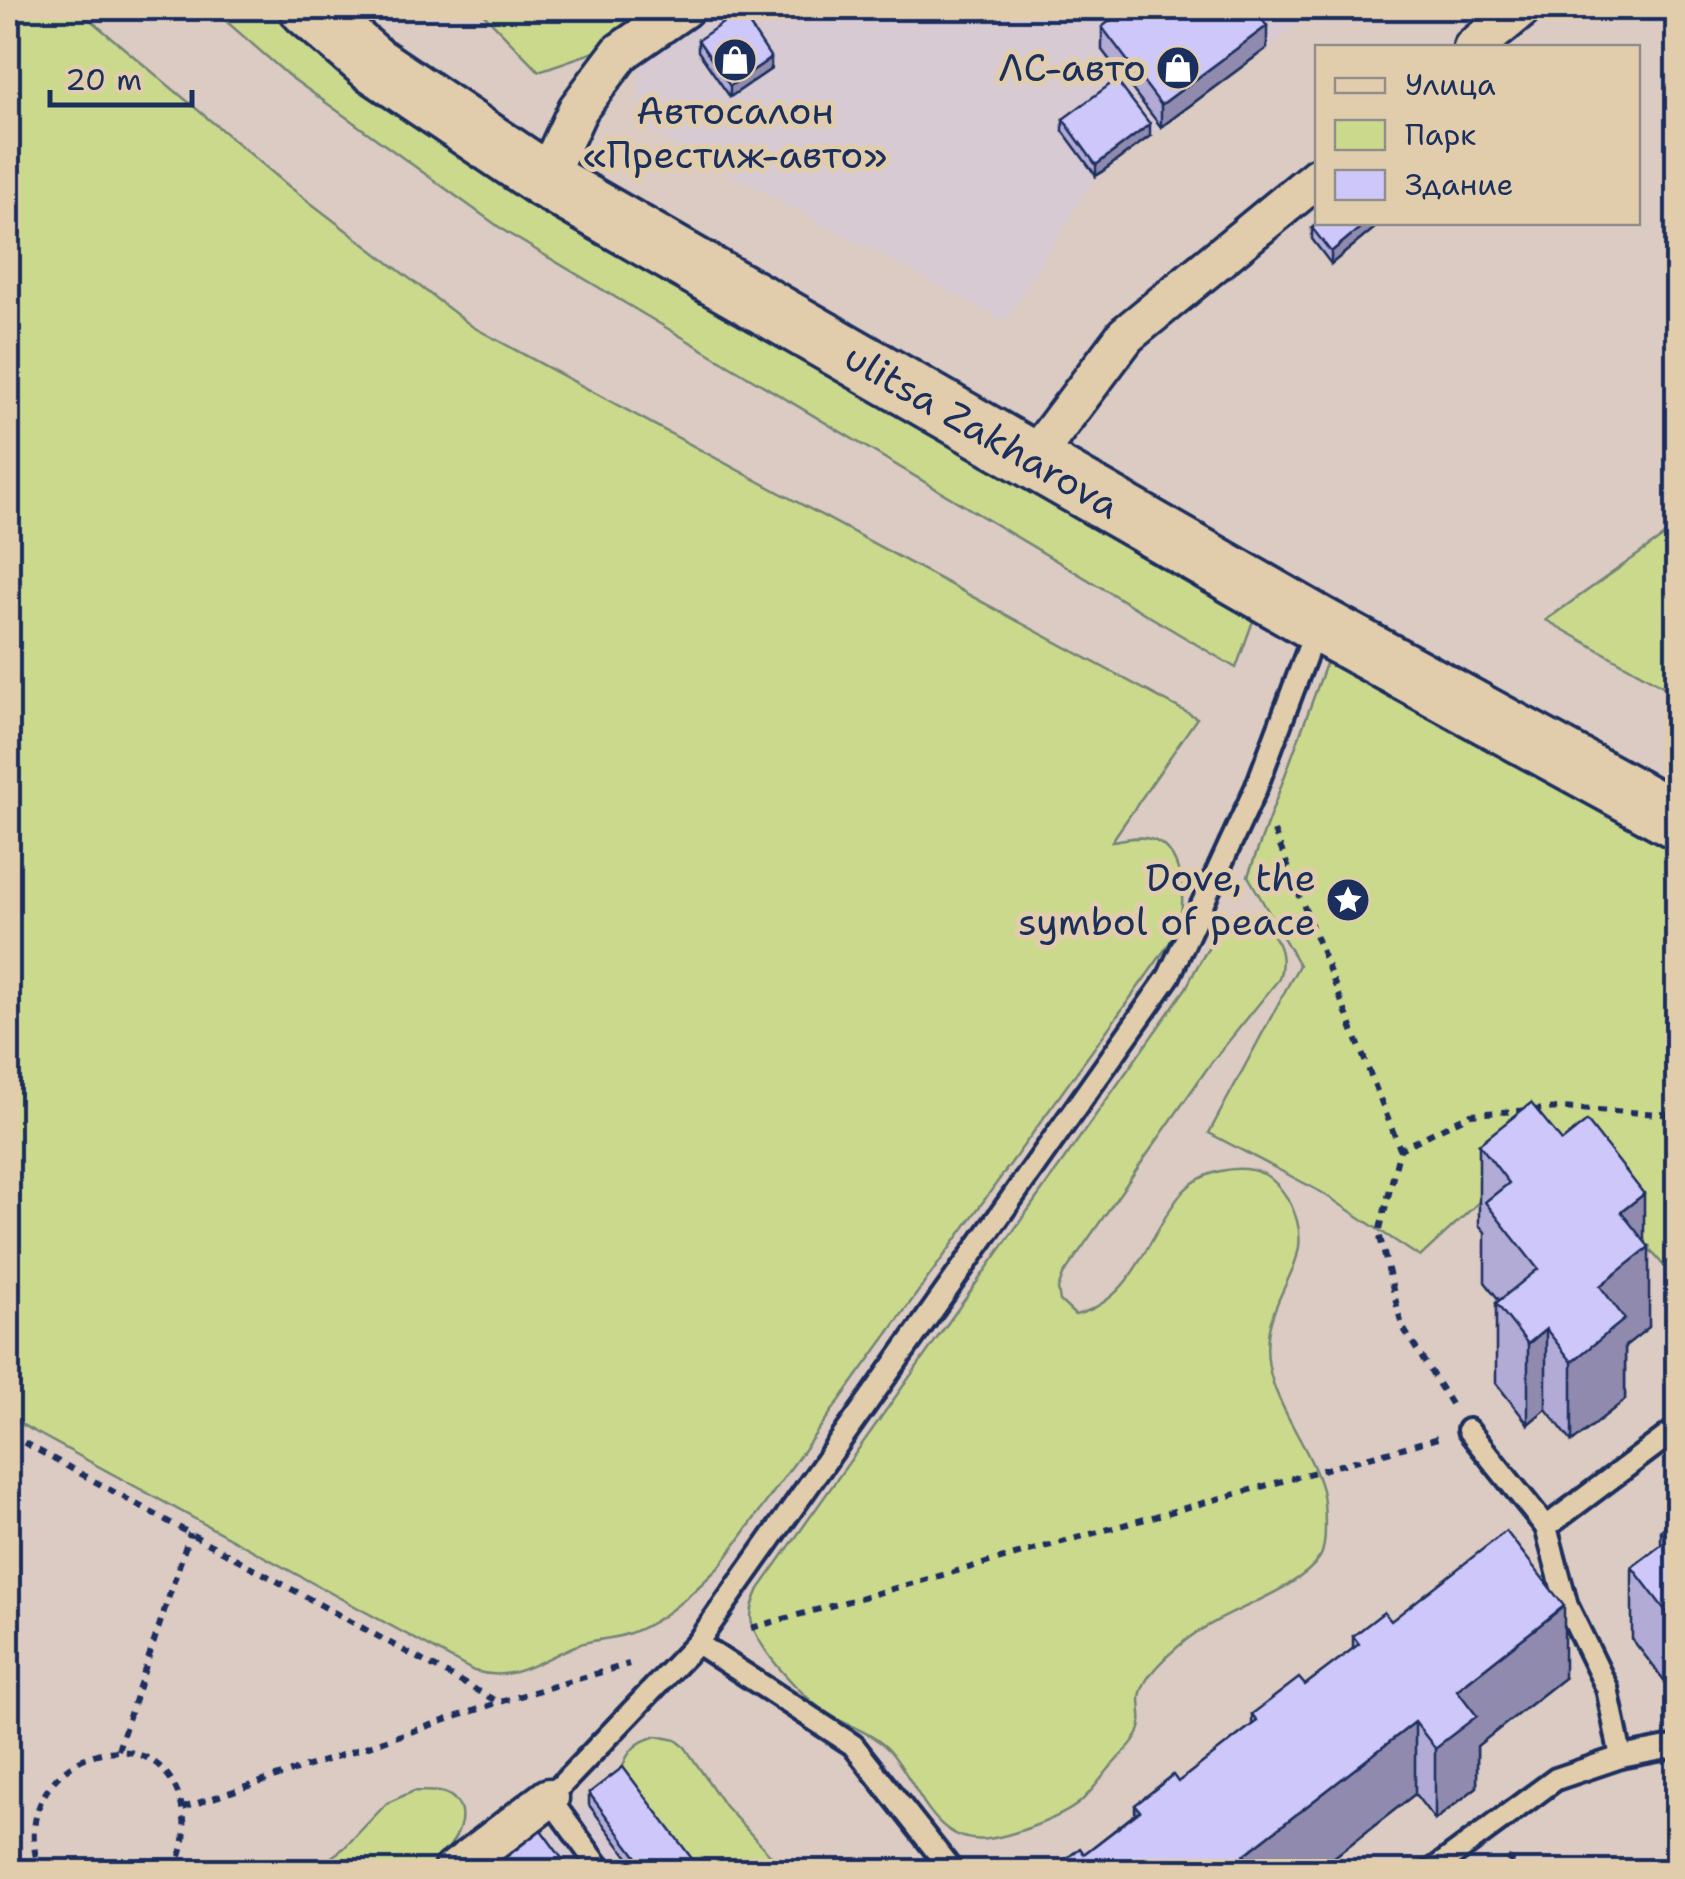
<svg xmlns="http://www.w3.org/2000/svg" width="1685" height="1879" font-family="'Shantell Sans',sans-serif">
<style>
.built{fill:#d7cad2}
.green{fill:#cbd98d;stroke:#738476;stroke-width:2.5}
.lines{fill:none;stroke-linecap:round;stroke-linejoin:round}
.lane-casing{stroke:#1b2f5e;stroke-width:28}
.street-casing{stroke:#1b2f5e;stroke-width:45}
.secondary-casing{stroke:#1b2f5e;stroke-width:62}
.path{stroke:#1b2f5e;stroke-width:6;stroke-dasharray:8 8;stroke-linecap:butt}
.lane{stroke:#e1cdab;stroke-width:20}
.street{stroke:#e1cdab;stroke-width:38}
.secondary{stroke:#e1cdab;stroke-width:55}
.wall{fill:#b1abd6;stroke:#1b2f5e;stroke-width:2.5}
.shaded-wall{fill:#908bae;stroke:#1b2f5e;stroke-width:2.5}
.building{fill:#cec7f9;stroke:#1b2f5e;stroke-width:2.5}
.labels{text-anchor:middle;stroke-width:10;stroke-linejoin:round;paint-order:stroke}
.poi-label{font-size:38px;fill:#1b2f5e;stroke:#e1cdab;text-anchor:end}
.street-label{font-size:38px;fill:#1b2f5e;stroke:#e1cdab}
</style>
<rect width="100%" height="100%" fill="#dbcbc2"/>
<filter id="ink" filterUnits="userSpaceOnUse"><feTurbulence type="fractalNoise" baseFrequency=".01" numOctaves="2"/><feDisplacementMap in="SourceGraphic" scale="20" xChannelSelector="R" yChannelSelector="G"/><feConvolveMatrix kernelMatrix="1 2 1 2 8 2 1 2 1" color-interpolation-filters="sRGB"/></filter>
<g filter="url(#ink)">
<g class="built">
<polygon points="711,8 1321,8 1096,176 1005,321 640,126 640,57"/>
<polygon points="623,1778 693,1872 502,1872"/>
</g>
<g class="green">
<path d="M8,8H76L291,188L473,327L1197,718L1112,841C1123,840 1138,835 1150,839C1183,848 1187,899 1178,927C1174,939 1164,950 1157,961L720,1566C695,1591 662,1623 627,1634C610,1640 591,1639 575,1646C538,1661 515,1683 474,1671L8,1417Z"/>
<polygon points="211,8 270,8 310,43 1251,611 1253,621 1236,668 506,232 289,76"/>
<polygon points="478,8 662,8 606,48 539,71"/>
<polygon points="1677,527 1677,694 1546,620"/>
<polygon points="1327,661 1677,854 1677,1281 1551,1135 1420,1257 1321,1192 1209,1133 1299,965 1248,876"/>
<path d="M1251,920C1277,930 1287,953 1279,979L1211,1063L1063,1275L1058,1289L1060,1301L1075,1315C1135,1300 1147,1236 1181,1194C1199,1172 1238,1162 1264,1174C1275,1180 1283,1191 1289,1201C1318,1255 1279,1279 1269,1329C1257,1391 1307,1435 1322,1490C1325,1502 1325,1515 1325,1528C1325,1537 1325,1549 1320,1557C1299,1591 1219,1613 1186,1640C1170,1653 1142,1676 1140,1698C1140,1711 1144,1722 1138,1734C1132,1745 1122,1754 1114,1763C1102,1776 1092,1792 1079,1803C1061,1818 1011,1836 988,1839C931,1846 919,1782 888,1749C872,1733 849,1726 830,1715C806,1701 753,1646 751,1617C751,1607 755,1598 759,1589L1186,988C1201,960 1216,923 1251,920Z"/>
<path d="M657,1736L676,1740L685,1747L725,1806L785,1871H693L622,1769C628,1749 638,1741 657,1736Z"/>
<path d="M414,1791C427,1792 443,1789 453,1798C477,1820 443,1859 425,1871L311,1872L344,1848L387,1803Z"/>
</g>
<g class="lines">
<defs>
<g id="lane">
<polyline points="1468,1430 1546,1527"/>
<polyline points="697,1643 853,1745 953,1872"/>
<polyline points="1621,1757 1607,1688 1567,1606 1546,1527 1678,1428"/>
<polyline points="603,1872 549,1798 697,1643 1169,976 1256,788 1317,626"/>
<polyline points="1430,1872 1556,1779 1621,1757 1678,1746"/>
</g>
<g id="street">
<polyline points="1473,48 1522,8"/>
<polyline points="545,180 578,109 621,52 684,8"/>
<polyline points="1032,460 1126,335 1318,177"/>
<polyline points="452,1872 549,1798"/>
</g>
<polyline id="secondary" points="308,8 373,64 545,180 1318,624 1678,821"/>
</defs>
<use href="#lane" class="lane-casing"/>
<use href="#street" class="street-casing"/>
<use href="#secondary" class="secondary-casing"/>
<g class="path">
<polyline points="1274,831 1400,1149"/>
<polyline points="1451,1404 1402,1326 1379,1233 1400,1149 1471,1114 1562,1108 1678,1115"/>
<polyline points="10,1435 498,1702"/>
<polyline points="751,1628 1438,1438"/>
<polyline points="118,1750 190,1533"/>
<polyline points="183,1808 500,1702 629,1664"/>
<polyline points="1507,1858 1526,1872"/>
<path d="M40,1872C0,1755 165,1700 183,1813C187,1834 184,1853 172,1872"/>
</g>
<use href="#lane" class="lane"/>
<use href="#street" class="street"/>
<use href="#secondary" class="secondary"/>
</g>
<g class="wall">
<polygon points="1106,8 1253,8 1267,48 1161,127 1102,50 1102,27 1114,18"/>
<polygon points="698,40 771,69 730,97 698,51"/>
<polygon points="1063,119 1150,136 1096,176 1063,131"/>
<polygon points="1319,222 1382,222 1331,264 1312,239 1312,228"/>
<polygon points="1479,1144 1644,1241 1649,1327 1625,1346 1625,1400 1572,1442 1546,1409 1528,1424 1496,1383 1496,1303 1499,1300 1485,1282 1485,1232 1479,1225"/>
<polygon points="1678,1517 1678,1698 1632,1639 1632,1567 1661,1545 1661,1530"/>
<polygon points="1391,1621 1564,1678 1477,1746 1477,1787 1435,1820 1415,1794 1315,1872 1049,1872 1084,1854 1135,1814 1135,1805 1178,1782 1252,1725 1252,1714 1305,1685 1353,1649 1353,1636"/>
<polygon points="589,1793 702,1872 639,1872 589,1805"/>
</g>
<g class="shaded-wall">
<polygon points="1267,26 1267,48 1161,127 1161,105"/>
<polygon points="771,58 771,69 730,97 730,86"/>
<polygon points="1150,124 1150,136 1096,176 1096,165"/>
<polygon points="1367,222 1382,222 1331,264 1331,252"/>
<polygon points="1644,1194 1644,1251 1649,1247 1649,1327 1625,1346 1625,1400 1572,1442 1572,1362 1600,1286 1621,1212"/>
<polygon points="1546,1329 1546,1409 1528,1424 1528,1344"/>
<polygon points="1564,1606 1564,1678 1477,1746 1477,1787 1435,1820 1435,1748 1457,1690"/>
<polygon points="1415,1722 1415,1794 1315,1872 1244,1872 1244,1855"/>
</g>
<g class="building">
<polygon points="1122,8 1253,8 1267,26 1161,105 1102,27 1124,10"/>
<polygon points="740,11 771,58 730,86 698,40"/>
<polygon points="1116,80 1150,124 1096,165 1063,119"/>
<polygon points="1319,222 1367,222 1331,252 1312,228"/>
<polygon points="1531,1103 1562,1141 1587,1121 1644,1194 1621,1212 1649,1247 1600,1286 1625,1319 1572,1362 1546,1329 1528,1344 1496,1303 1538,1269 1485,1202 1509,1183 1479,1144"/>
<polygon points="1678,1517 1678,1627 1632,1567 1668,1540 1661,1530"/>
<polygon points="1506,1531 1564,1606 1457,1690 1477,1716 1435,1748 1415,1722 1244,1855 1257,1872 1049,1872 1080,1848 1084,1854 1140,1811 1135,1805 1173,1775 1178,1782 1257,1721 1252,1714 1299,1678 1305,1685 1359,1644 1353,1636 1384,1612 1391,1621"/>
<polygon points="623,1767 702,1872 648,1872 589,1793"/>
<polygon points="541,1830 572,1872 487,1872"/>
</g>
</g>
<defs>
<symbol id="shop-disc" viewBox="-11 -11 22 22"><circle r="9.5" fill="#1b2f5e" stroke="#e1cdab"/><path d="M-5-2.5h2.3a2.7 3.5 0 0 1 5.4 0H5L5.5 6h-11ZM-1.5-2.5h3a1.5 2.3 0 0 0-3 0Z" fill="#fff"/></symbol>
<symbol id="sight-disc" viewBox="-11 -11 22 22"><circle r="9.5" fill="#1b2f5e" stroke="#e1cdab"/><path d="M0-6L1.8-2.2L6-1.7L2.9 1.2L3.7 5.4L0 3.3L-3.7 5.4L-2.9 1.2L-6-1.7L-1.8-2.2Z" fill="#fff"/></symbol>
</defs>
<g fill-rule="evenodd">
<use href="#shop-disc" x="710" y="35" width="50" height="50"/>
<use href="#shop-disc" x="1153" y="43" width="50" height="50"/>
<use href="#sight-disc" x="1323" y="875" width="50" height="50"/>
</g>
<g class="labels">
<g class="poi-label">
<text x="1146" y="81">ЛС-авто</text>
<text x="735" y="124" text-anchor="middle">Автосалон<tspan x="735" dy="44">«Престиж-авто»</tspan></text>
<text x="1316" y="891">Dove, the<tspan x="1316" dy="44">symbol of peace</tspan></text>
</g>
<g class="street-label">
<text transform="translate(982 431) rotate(30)" y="13">ulitsa Zakharova</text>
</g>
</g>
<rect width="1685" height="1879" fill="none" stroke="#e1cdab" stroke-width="40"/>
<rect x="20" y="20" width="1645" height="1839" fill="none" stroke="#1b2f5e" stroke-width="4" filter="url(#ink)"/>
<rect x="1315" y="45" width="325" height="180" fill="#e1cdab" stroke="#928e8c" stroke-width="2.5"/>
<rect x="1335" y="78" width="50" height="15" fill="#e1cdab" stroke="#928e8c" stroke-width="2.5"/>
<text x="1405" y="95" font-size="30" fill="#1b2f5e">Улица</text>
<rect x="1335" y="120" width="50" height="30" fill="#cbd98d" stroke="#928e8c" stroke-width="2.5"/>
<text x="1405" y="145" font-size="30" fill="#1b2f5e">Парк</text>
<rect x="1335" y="170" width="50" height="30" fill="#cec7f9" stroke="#928e8c" stroke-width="2.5"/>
<text x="1405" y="195" font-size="30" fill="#1b2f5e">Здание</text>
<path d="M50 90v15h142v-15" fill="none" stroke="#1b2f5e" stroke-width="5"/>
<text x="65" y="90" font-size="30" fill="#1b2f5e" stroke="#e1cdab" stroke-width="8" paint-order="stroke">20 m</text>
</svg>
